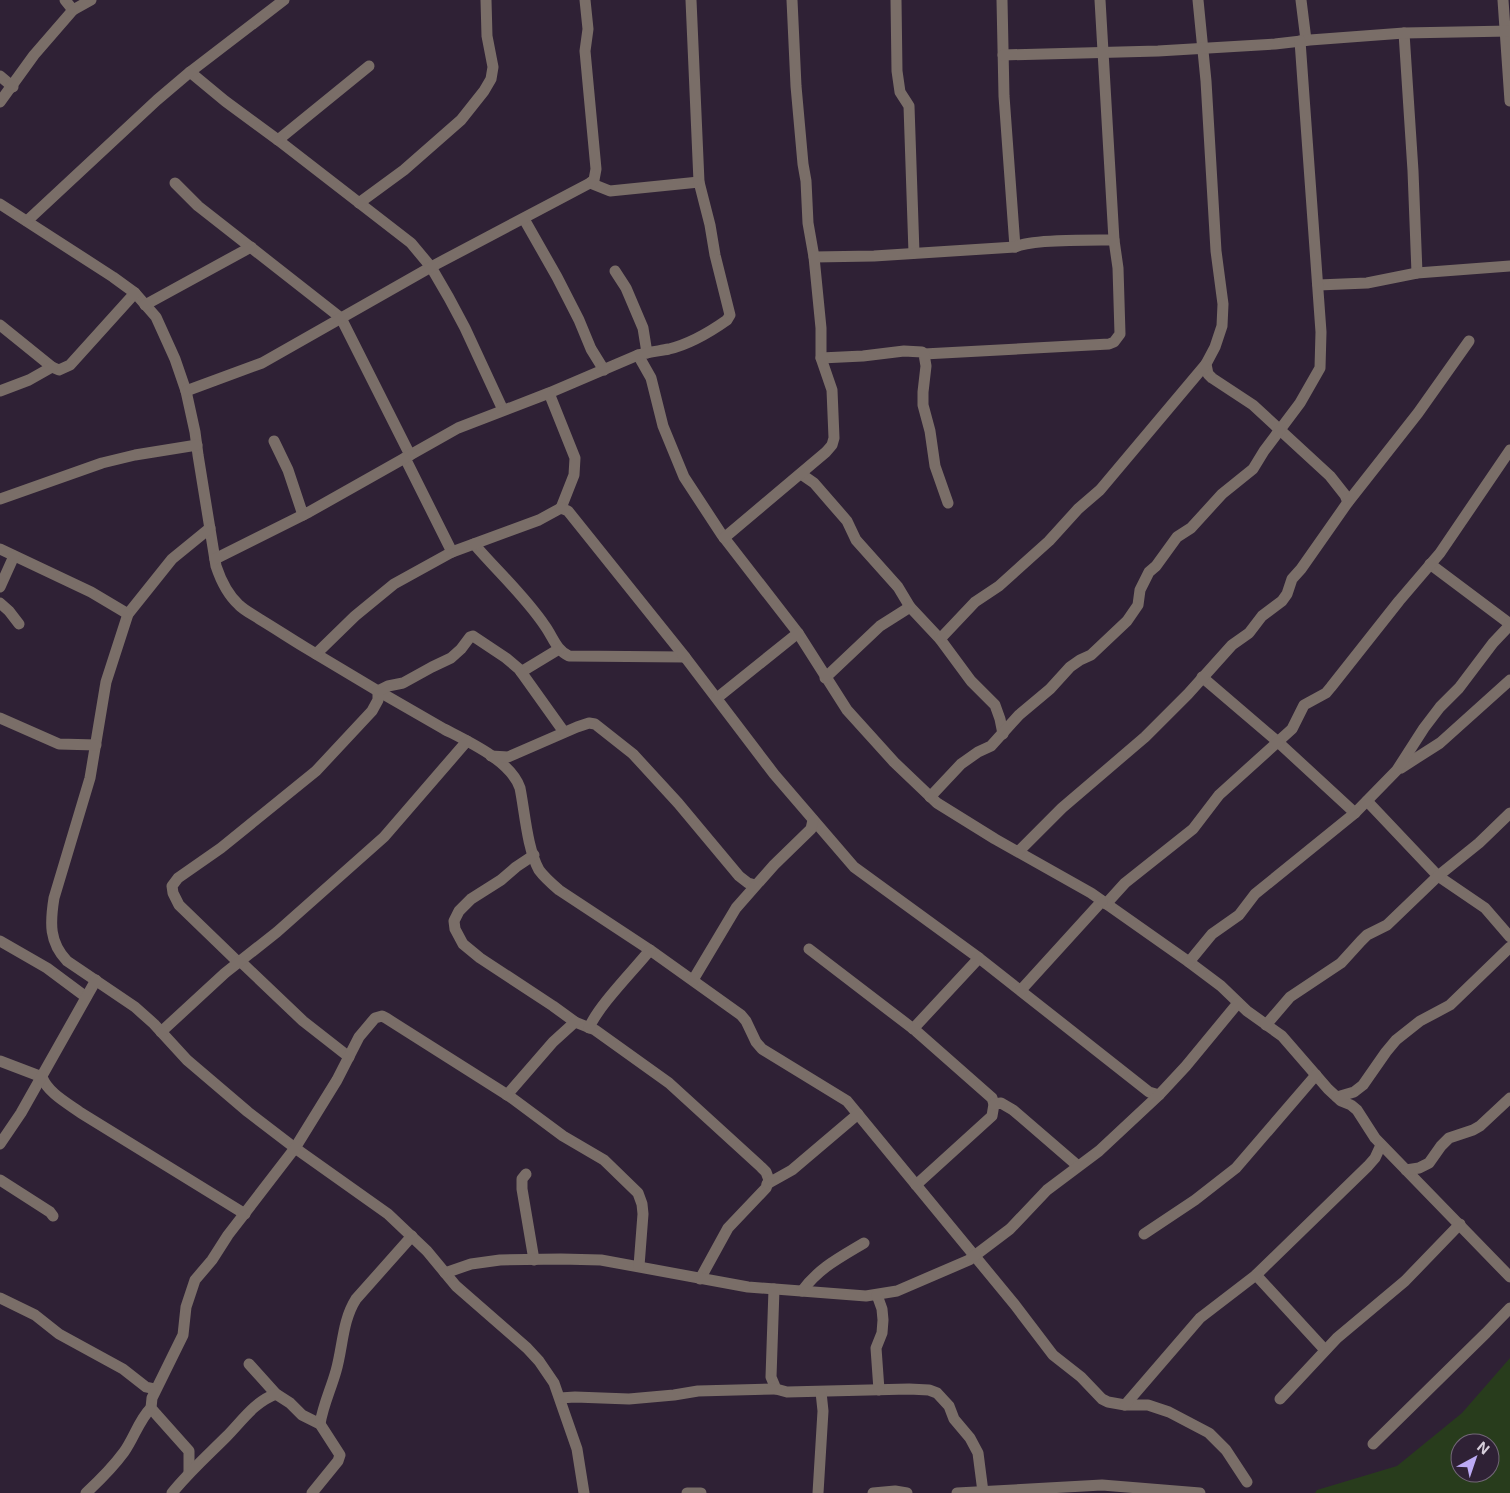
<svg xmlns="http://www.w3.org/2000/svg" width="1510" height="1493" font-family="Inter,sans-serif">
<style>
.green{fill:#283c1c;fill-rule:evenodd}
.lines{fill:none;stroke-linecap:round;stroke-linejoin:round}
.minor{stroke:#7a6e68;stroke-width:11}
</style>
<rect width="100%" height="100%" fill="#2f2135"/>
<path class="green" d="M1510,1358V1493H1315L1317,1490L1397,1466L1462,1413ZM1460,1443H1490V1473H1460Z"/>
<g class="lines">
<g class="minor">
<polyline points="65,0 73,10"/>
<polyline points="896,0 897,71 900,92 909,106 914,253"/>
<polyline points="1002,0 1004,96 1015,247"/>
<polyline points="1198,0 1206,81 1216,251 1223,304 1222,326 1215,347 1206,364 1208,374 1212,378 1253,405 1330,476 1345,495 1348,502"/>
<polyline points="1301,0 1306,40"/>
<polyline points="1503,0 1510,101"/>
<polyline points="1404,33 1413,171 1417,273"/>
<polyline points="1003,55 1158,51 1275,44 1310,40 1404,33 1510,31"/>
<polyline points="190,72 225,101 278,140 411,243 431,267 449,298 465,328 503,410"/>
<polyline points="0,76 13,87"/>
<polyline points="0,102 34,55 73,10 91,0"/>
<polyline points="278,140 369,66"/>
<polyline points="175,183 198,206 341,318 410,455"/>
<polyline points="590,183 610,191 699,182"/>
<polyline points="359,203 404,170 461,120 484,91 491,79 493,67 487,36 486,0"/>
<path d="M0,204L113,277L135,293L156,317L175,359L186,391L195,432L198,455L216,566C221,581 228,595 239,605C245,611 254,615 261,620C276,629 291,639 306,648C352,676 398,703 444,729C469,742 511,761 520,788C525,813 527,848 539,870C544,877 552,884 559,890L650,950L741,1015L746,1021L756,1042L762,1049L847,1101L1015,1305L1053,1355L1081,1377L1102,1399L1108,1402L1125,1405H1148L1169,1412L1209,1433L1226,1450L1247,1482"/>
<polyline points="524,219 557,277 579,320 591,349 604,370"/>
<polyline points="27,221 157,100 190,72 284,0"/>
<path d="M814,257L874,256L1015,247C1031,239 1093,240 1114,240"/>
<polyline points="615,271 626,288 643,328 647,353"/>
<polyline points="1318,285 1367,283 1417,273 1510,266"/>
<polyline points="145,305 251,247"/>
<polyline points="0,325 52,367 59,370 70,365 135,293"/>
<polyline points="924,354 1109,344 1114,342 1120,334 1118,268 1114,240 1100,0"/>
<polyline points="638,355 651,378 663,426 684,477 722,535 798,633 847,710 894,762 937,803 995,839 1091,893 1189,962 1221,986 1247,1011 1282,1036 1328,1089 1341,1101 1351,1105 1357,1110 1375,1138 1510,1277"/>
<polyline points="821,358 863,356 904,351 922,352 924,354 926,366 923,392 923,405 930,431 935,466 948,503"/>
<polyline points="0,391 29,380 52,367"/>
<polyline points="186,391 262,363 431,267 590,183 594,180 596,169 585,51 588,29 585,0"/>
<polyline points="549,393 575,458 574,475 561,508"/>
<polyline points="274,441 288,470 303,515"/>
<polyline points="405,458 452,552"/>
<polyline points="801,474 814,483 847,521 856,540 898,587 910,607 940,639 971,681 995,705 1000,719 1003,734"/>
<polyline points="0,499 102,463 135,455 197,445"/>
<path d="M210,528L172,559L128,614L106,682L90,778L54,898C50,923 49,942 67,961L135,1007L154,1024L187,1060L248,1112L295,1148L388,1214L427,1251L456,1286L527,1348L539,1361L554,1383L577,1449L584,1493"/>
<polyline points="724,538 826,452 832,445 834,438 832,390 821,358 821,328 814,257 808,223 806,181 803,164 796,86 792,0"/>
<path d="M474,544C497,571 525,596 545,626C553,637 556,650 569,656L685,657"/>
<polyline points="0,549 91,592 128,614"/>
<path d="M215,559L309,512L458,428L549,393L638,355C649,352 659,351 669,349C690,344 710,332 727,320L730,315L715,255L710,225L699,182L691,0"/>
<polyline points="1430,564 1510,624"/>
<polyline points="0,587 14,556"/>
<polyline points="0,603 9,611 19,624"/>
<polyline points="940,639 975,602 999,586 1049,541 1078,509 1100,490 1206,364"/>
<polyline points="316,654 355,616 394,584 452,552 539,520 561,508 568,511 685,657 774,774 854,867 979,958 1149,1092 1159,1095"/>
<polyline points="521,672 559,649"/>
<polyline points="1202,677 1278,742 1355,813"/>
<polyline points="825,678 880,626 910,607"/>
<polyline points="717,698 798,633"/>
<polyline points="0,718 59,744 96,745"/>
<polyline points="491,756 508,757 577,727 589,723 595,724 633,754 678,803 739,876 748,883 755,885"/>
<polyline points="1401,768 1440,743 1510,680"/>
<polyline points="930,797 961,764 978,752 991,746 1019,715 1050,689 1070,667 1080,660 1091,655 1127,621 1138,605 1140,590 1149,572 1156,566 1177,537 1191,528 1222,494 1253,469 1264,451 1300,403 1320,368 1321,332 1300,41"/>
<polyline points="1367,801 1438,876 1485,908 1510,937"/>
<polyline points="1019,851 1062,808 1145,737 1188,694 1232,645 1249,633 1262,616 1282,601 1287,594 1292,579 1301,569 1348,502 1418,413 1469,341"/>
<polyline points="534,855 516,867 501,880 471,899 459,911 454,921 455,929 463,944 480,958 553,1006 575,1022 595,1030 669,1083 761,1167 766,1172 769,1180 766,1188 728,1228 700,1279"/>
<polyline points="1106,904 1125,883 1193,829 1219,795 1292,729 1304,705 1326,693 1331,687 1399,601 1440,553 1510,450"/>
<polyline points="0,941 47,968 86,997"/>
<polyline points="809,949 916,1031 992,1098 994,1104 992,1116 916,1185"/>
<polyline points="240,961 303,1021 349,1057"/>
<polyline points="238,962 179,905 173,893 172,886 178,878 221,848 316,771 372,711 378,700 378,691 388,686 403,683 432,667 451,658 461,649 470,637 473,636 506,658 519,669 564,732"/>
<polyline points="1189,962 1212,934 1239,915 1255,894 1355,813 1397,770 1424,728 1440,707 1459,688 1493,643 1510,625"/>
<polyline points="693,980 736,908 774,865 811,829 813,820"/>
<polyline points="1021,990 1102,901"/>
<polyline points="1266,1025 1290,997 1341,963 1361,941 1367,935 1387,925 1438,876 1479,843 1510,813"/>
<path d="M589,1028C598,1006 634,970 650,950"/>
<polyline points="913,1029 979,958"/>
<polyline points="161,1032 225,973 277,932 384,837 467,741"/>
<path d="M0,1061L42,1077C48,1093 67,1103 81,1113L245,1214"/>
<polyline points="507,1095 553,1042 575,1022"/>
<polyline points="1337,1097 1354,1092 1363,1085 1386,1052 1396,1040 1420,1021 1450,1005 1510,947"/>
<polyline points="994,1104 1001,1103 1013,1110 1078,1166"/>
<polyline points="0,1144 21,1113 96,980"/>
<polyline points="1406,1170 1419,1168 1429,1163 1441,1146 1449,1138 1473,1130 1480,1126 1510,1098"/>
<polyline points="526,1174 522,1179 522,1189 534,1260"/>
<polyline points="0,1180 50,1212 53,1216"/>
<polyline points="767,1184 792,1170 858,1114"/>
<polyline points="1144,1234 1195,1200 1236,1168 1316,1075"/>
<polyline points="445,1273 471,1264 500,1260 561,1259 601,1260 748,1287 866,1296 897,1291 969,1260 1010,1229 1047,1190 1099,1151 1159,1095 1186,1066 1238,1003"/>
<polyline points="1256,1275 1325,1350"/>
<polyline points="774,1289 771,1377 776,1389 787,1392 909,1389 929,1390 937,1393 949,1406 954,1419 970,1438 978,1453 983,1492"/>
<path d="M802,1291C819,1268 839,1258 864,1243"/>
<polyline points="877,1295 882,1309 883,1320 882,1333 876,1348 879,1390"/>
<polyline points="0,1298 35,1315 59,1334 123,1369 146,1387 155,1389"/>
<polyline points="249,1364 276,1394 290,1403 302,1415 320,1424 340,1455 338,1461 312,1493"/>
<polyline points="560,1398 575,1397 629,1399 674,1395 698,1391 776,1389"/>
<polyline points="1280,1399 1337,1338 1405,1281 1460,1224"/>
<polyline points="1125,1405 1200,1318 1256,1275 1368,1166 1375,1158 1381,1145"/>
<path d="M320,1424C323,1405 331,1389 336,1371C343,1347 342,1321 356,1299L412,1236"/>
<polyline points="1373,1444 1486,1333 1510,1308"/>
<polyline points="189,1473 189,1451 156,1414 151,1408 152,1398 183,1335 186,1307 195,1280 212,1260 228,1235 295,1148 337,1080 359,1037 375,1018 382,1016 386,1018 509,1096 563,1136 604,1160 638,1193 642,1204 643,1214 639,1266"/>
<path d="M86,1493C100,1480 113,1467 124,1452C134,1438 139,1420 151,1408"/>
<path d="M172,1493C189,1472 207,1456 226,1437C242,1421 254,1402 276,1394"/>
<polyline points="687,1493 701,1493"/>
<polyline points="818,1493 823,1411 821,1392"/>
<polyline points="873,1493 895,1491 907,1493"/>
<polyline points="957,1493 1102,1485 1200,1493"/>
</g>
</g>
<g transform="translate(1475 1458) rotate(40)"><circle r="24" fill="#2f2135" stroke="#726677"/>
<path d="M0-4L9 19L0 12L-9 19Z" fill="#bcaaf5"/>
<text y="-8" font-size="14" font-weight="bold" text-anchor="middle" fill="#d7cedb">N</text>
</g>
</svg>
